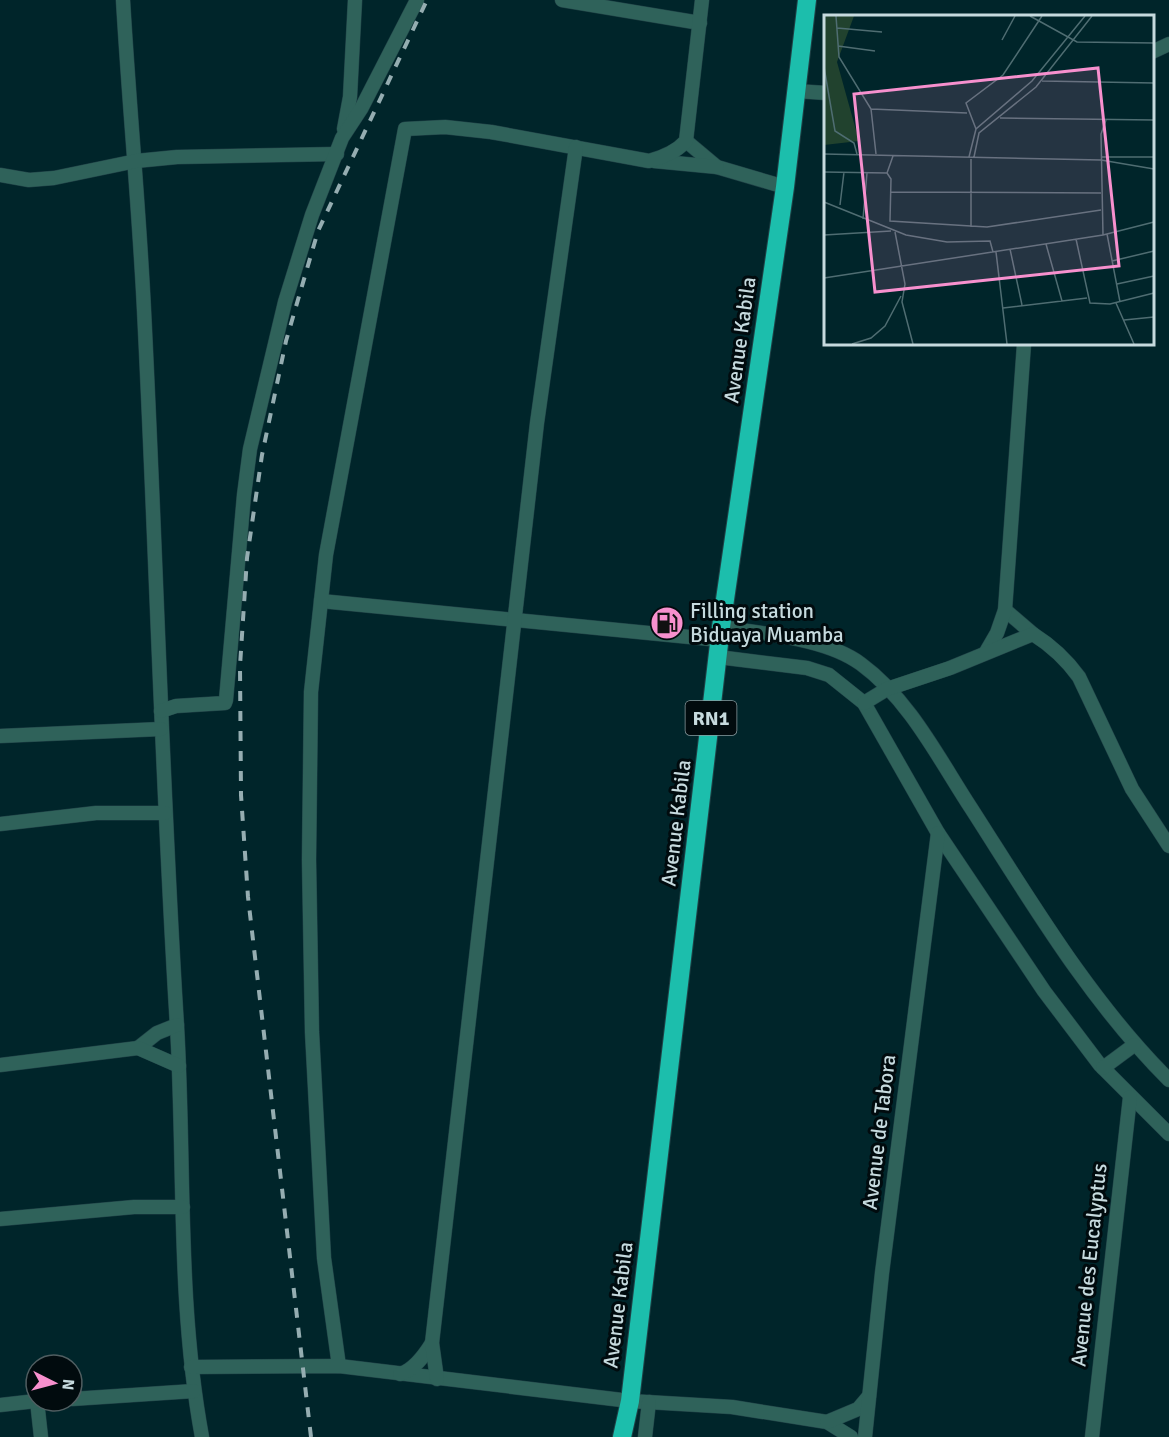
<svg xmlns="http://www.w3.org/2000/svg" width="1169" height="1437" font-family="Signika,sans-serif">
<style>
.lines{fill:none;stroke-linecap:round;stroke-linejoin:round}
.minor-casing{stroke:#204247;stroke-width:15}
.highway-casing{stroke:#204247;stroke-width:20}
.minor{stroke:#2f625a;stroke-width:14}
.highway{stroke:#1cbeac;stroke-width:18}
.rail{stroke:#95adb1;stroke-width:4;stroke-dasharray:10 10;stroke-linecap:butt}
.labels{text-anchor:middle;stroke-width:6;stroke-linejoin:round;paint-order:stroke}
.shield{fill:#010b0e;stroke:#8b9ca0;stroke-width:1.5}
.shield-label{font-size:20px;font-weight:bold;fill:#c6dade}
.street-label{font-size:21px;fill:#c6dade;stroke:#010b0e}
.poi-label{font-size:21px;fill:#c6dade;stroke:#010b0e;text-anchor:start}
.inset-road{fill:none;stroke:#4f6d72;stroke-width:1.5}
.view{fill:#f790ce;fill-opacity:0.15;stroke:#f790ce;stroke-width:3}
.inset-edge{fill:none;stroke:#c6dade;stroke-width:3}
</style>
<rect width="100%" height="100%" fill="#00252a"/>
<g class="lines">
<defs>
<g id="minor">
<path d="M123,0C129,104 139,207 144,310C156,549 162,787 177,1026C185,1163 177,1302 202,1437"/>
<polyline points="562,0 700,23"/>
<polyline points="1152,52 1169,44"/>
<polyline points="796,91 826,93"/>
<polyline points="344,129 350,97 355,0"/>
<polyline points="686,141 717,167 785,187"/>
<polyline points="654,161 717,167"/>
<polyline points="0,175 29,180 54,178 136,161 177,157 337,154"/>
<polyline points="321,601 720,640"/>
<polyline points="1005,610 1033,634"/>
<path d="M721,627C764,634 826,638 861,664C909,699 939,759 971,808C1032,903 1089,1000 1169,1080"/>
<polyline points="986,652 997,633 1005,610 1024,344"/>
<polyline points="718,657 807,668 829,675 864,703 938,833 1044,991 1100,1065 1169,1134"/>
<path d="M864,703L887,689L950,668L1033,634C1052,646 1066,659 1079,677L1132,789L1169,846"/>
<polyline points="161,711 176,706 225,703 226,700 244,495 250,449 285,302 312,215 342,138 361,109 417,0"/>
<polyline points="0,736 161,729"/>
<polyline points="0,824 96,813 165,813"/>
<polyline points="138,1048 157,1033 177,1025"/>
<polyline points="0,1065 138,1048 179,1066"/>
<polyline points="1103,1068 1134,1045"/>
<polyline points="0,1219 134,1207 183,1207"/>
<path d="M339,1366L324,1258L312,1032L309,860L311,692L326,555L405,129L445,127L491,132L649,161C664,157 676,152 686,141L702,0"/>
<polyline points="191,1367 339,1366 630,1401 732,1407 827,1422 851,1437"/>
<path d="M400,1374C414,1370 424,1356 432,1343"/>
<polyline points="437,1379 432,1343 537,423 576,147"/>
<polyline points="72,1399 194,1391"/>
<polyline points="37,1401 41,1437"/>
<polyline points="0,1405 36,1401"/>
<polyline points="827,1422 858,1409 869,1396"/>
<polyline points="645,1437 649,1402"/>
<polyline points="865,1437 882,1273 938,833"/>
<polyline points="1092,1437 1130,1097"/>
</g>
<polyline id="highway" points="622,1437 630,1401 721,627 785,187 807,0"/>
</defs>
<use href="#minor" class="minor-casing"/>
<use href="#highway" class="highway-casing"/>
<use href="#minor" class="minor"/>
<use href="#highway" class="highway"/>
<polyline class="rail" points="311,1437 248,897 241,795 240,666 247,558 262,455 286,341 318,231 427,0"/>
</g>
<defs>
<symbol id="fuel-disc" viewBox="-11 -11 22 22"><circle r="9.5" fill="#f790ce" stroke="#010b0e"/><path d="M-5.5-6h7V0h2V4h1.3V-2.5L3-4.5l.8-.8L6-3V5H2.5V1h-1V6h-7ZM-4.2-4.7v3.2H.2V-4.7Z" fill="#111"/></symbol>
</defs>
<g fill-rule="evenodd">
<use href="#fuel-disc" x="648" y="604" width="38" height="38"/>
</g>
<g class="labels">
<rect class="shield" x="685.5" y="701" width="51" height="34" rx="4.5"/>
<g class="shield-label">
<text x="711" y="725">RN1</text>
</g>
<g class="street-label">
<text transform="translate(740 340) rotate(-82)" y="7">Avenue Kabila</text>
<text transform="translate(676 823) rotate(-83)" y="7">Avenue Kabila</text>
<text transform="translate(879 1132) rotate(-83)" y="7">Avenue de Tabora</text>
<text transform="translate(1089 1265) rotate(-84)" y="7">Avenue des Eucalyptus</text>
<text transform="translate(618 1305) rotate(-83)" y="7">Avenue Kabila</text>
</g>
<g class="poi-label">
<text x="690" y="618">Filling station<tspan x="690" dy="24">Biduaya Muamba</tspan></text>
</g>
</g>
<g transform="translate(824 15)">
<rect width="330" height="330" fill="#00252a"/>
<path d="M0,1H30L13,47L35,126L0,130Z" fill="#21422e"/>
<path class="inset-road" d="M12,1L15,42L47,94L52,139M206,1L253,27L330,28M13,13L58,17M178,25L191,1M14,31L51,36M0,52L11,116L30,128L33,139M218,66L330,68M47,94L143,98M176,103L330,105M152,114L142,88L179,60L218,1M0,139L277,145L330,154M145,142L152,114L208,66L261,1M150,142L155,118L212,72L268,1M277,142H330M147,144V212M0,157L63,158M63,158L67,164L66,206L163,212L277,195M63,158L69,141M66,177L277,178M0,187L82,220L123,227L166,226L169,237M16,190L20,157M39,204L43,158M71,217L81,269L78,287L89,329M283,219L296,287M0,220L67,216M279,220L277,119L282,105M252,224L266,288L286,289L330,278M222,229L238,286M186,234L198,290M172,237L183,329M288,246L330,236M0,263L279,220L330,207M293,269L330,261M292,288L310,329M179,293L263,283M300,305L330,302M28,329L47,323L61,311L77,281"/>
<path class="view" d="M274,53L295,251L51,277L30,79Z"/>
<rect width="330" height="330" class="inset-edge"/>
</g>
<g transform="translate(54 1383) rotate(96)"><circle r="28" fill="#010b0e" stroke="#505e61" stroke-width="1.5"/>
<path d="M0-4.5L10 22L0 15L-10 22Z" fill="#f790ce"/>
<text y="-9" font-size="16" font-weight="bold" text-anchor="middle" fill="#c6dade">N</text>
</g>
</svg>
